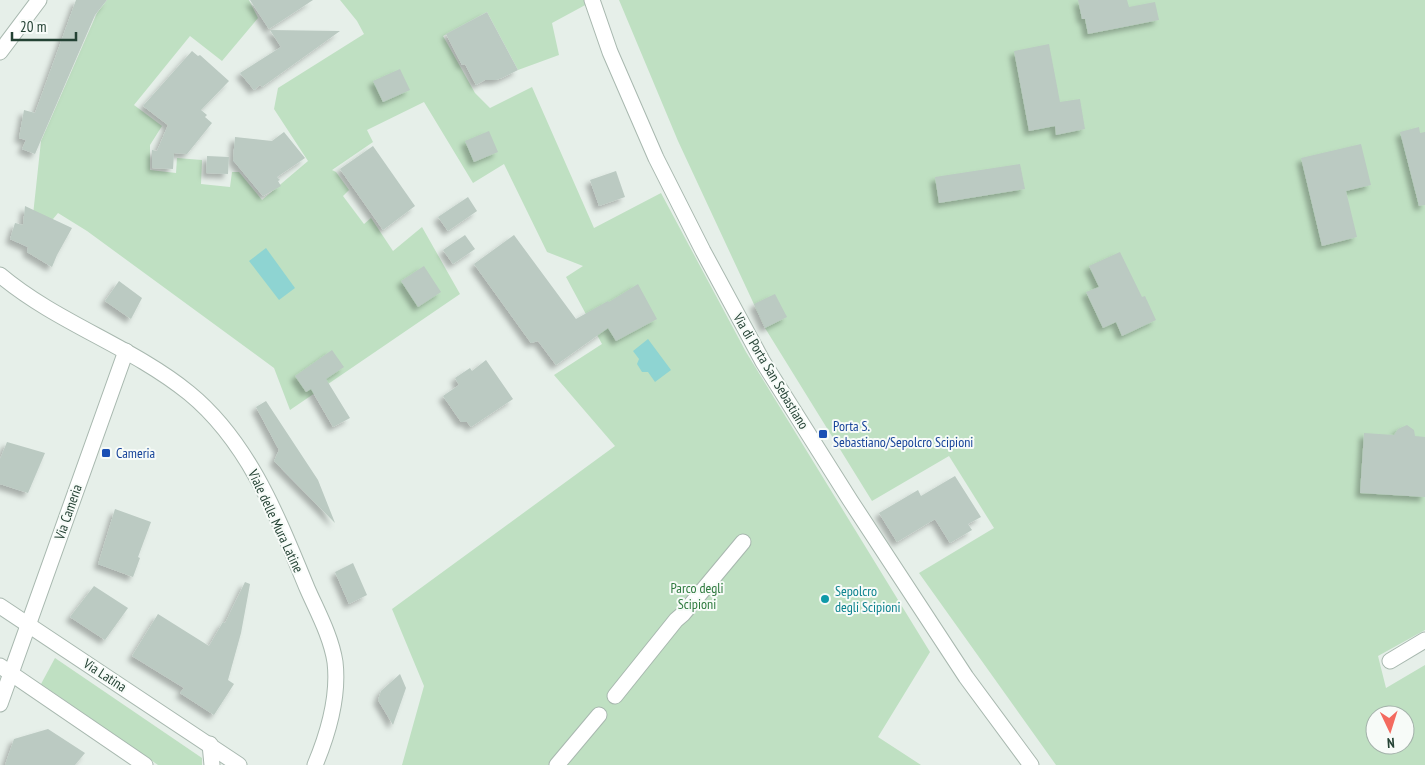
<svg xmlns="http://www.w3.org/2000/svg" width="1425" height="765" font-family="'PT Sans Narrow',sans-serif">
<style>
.green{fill:#bfe0c2;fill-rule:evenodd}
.water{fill:#8ed4d2}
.building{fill:#bbcac2;filter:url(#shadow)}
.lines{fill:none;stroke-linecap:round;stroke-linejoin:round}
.minor-casing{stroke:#a8b8af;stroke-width:17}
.minor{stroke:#fff;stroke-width:15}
.transit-dot{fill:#1a4fb4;stroke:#f7fbf8;stroke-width:2}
.culture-dot{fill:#0f9aa8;stroke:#f7fbf8;stroke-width:2}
.labels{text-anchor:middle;stroke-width:4;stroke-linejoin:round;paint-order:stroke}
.street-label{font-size:14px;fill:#244234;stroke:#f7fbf8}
.transit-label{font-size:14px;fill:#164399;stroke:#f7fbf8;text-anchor:start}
.park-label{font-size:14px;fill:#2d793d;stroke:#f7fbf8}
.culture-label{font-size:14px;fill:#0d838f;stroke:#f7fbf8;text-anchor:start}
</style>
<defs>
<filter id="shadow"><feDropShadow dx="-4.5" dy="4.5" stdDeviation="2.5" flood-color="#0004"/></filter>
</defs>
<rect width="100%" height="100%" fill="#e6efe9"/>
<g class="green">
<polygon points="107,0 249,0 258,18 222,61 190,36 134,105 162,126 150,145 150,170 176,173 177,158 202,160 201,184 230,187 232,172 239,172 262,200 308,161 274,109 278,88 364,34 357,21 340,0 588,0 589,3 552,23 559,55 518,70 487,12 443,36 475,93 490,108 532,87 594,228 661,193 746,352 930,652 878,737 921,765 402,765 424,686 392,609 615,446 554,375 602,344 566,277 583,266 547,252 504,164 473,183 424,102 367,130 373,142 332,170 336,172 349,190 343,196 364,224 371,218 393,251 422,227 460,294 290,410 274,368 87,231 58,213 48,225 33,215 41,141 97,13"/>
<path d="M619,0H1425V630L1378,656L1386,688L1425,665V765H1056L919,573L994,528L949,456L872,501L765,328L678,141ZM1375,715H1405V745H1375Z"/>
<polygon points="55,658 202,758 202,765 158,765 41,684"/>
</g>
<g class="water">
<polygon points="266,248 295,288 279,300 249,261"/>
<polygon points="648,339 671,370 655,382 648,372 642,372 637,364 639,359 633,351"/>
</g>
<g class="building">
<polygon points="76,0 107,0 95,15 35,154 22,149 26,140 19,138 24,110 35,113"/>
<polygon points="250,0 313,0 269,29"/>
<polygon points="1078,0 1127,0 1129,7 1155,2 1159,20 1088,34 1085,19 1082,19"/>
<polygon points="487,12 518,70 502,78 496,80 485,80 476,85 465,64 462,65 446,34"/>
<polygon points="270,30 340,31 262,87 260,85 254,90 240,73 281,47"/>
<polygon points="1049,44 1060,102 1080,99 1085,129 1056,135 1055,126 1029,131 1014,51"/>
<polygon points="192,51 198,56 200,55 229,81 201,110 207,115 205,117 212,123 187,154 174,153 173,169 152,168 152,150 157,151 168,125 143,106"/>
<polygon points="400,69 410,90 383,102 373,81"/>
<polygon points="1419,127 1420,133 1425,132 1425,205 1419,206 1400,132"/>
<polygon points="489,131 498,152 474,162 465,141"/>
<polygon points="284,132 305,158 277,177 280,180 278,181 281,186 263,196 233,160 235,137 272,141"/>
<polygon points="1361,144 1371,185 1346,191 1357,237 1322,246 1301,158"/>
<polygon points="373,146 415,206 383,230 340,169"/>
<polygon points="207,156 229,157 228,174 206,173"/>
<polygon points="1020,164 1025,189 939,203 935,177"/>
<polygon points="616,171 625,197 599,206 590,180"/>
<polygon points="468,197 477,211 448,231 438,217"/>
<polygon points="25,206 72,228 57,255 52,267 27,252 28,247 10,239 15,223 23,225"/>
<polygon points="465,235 475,249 453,264 443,250"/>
<polygon points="514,235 576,319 608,301 609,302 638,284 657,319 616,341 608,328 556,365 538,341 531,343 474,264"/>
<polygon points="1120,252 1142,297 1145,296 1156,320 1122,336 1116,322 1103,328 1086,292 1099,287 1089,266"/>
<polygon points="424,266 441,292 418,307 401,281"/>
<polygon points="119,281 142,298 131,319 105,301"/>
<polygon points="775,294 787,317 765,328 754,304"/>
<polygon points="332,350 344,367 326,379 350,418 333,427 311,389 306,392 295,376"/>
<polygon points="486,360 513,399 471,427 467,422 461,422 443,396 459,385 455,378 470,368 472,371"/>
<polygon points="266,401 318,480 335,523 274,461 279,450 256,407"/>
<polygon points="1407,425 1414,430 1415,436 1425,437 1425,497 1360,493 1364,433 1394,435 1398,429"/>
<polygon points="7,442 45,453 28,493 0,484 0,459"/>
<polygon points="955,476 981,517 968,524 972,530 950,543 935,519 897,542 879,513 918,490 921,496"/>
<polygon points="115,509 151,522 138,557 140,558 133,577 98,564"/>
<polygon points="353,563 367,595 349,604 335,572"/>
<polygon points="245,582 250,584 241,633 228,680 234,684 214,715 180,693 184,688 132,656 158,614 209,646 223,622 225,623"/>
<polygon points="94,586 128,608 105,640 70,617"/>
<polygon points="400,674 406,688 393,725 378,700 381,691"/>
<polygon points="48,729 85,753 75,765 5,765 14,739"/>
</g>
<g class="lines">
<defs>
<g id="minor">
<polyline points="592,0 610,52 656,158 703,251 763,362 850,500 966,677 1031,765"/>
<polyline points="0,52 39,0"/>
<path d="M0,275C57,323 131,346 189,393C249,442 278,518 307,588C317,611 331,636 335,662C339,696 328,734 315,765"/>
<polyline points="0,606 239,765"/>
<polyline points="1390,661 1425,640"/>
<polyline points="0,666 145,765"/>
<polyline points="615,696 676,620 683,614 743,542"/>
<polyline points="0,704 126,351"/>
<polyline points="210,744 212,765"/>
<polyline points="557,765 599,715"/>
</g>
</defs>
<use href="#minor" class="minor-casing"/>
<use href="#minor" class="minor"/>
</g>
<g class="transit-dot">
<rect x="818" y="429" width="10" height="10" rx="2.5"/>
<rect x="101" y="448" width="10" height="10" rx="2.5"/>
</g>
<circle class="culture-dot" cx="825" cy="599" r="5"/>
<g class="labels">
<g class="street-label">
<text transform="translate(771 371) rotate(59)" y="5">Via di Porta San Sebastiano</text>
<text transform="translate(68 512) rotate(-71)" y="5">Via Cameria</text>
<text transform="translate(276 521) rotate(65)" y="5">Viale delle Mura Latine</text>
<text transform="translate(105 675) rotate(33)" y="5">Via Latina</text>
</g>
<g class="transit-label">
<text x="833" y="431">Porta S.<tspan x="833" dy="16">Sebastiano/Sepolcro Scipioni</tspan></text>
<text x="116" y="458">Cameria</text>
</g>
<g class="park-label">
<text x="697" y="593">Parco degli<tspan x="697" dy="16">Scipioni</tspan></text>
</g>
<g class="culture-label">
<text x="835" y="596">Sepolcro<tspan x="835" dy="16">degli Scipioni</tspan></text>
</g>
</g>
<g transform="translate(1390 730) rotate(176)"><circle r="24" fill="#f7fbf8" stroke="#a3b1aa"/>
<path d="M0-4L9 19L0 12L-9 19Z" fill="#f36a5f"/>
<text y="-8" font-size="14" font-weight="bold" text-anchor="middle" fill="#244234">N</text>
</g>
<path d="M12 32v8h64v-8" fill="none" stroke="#244234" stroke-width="2.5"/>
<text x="20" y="32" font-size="15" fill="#244234" stroke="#f7fbf8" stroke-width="4" paint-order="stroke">20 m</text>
</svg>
